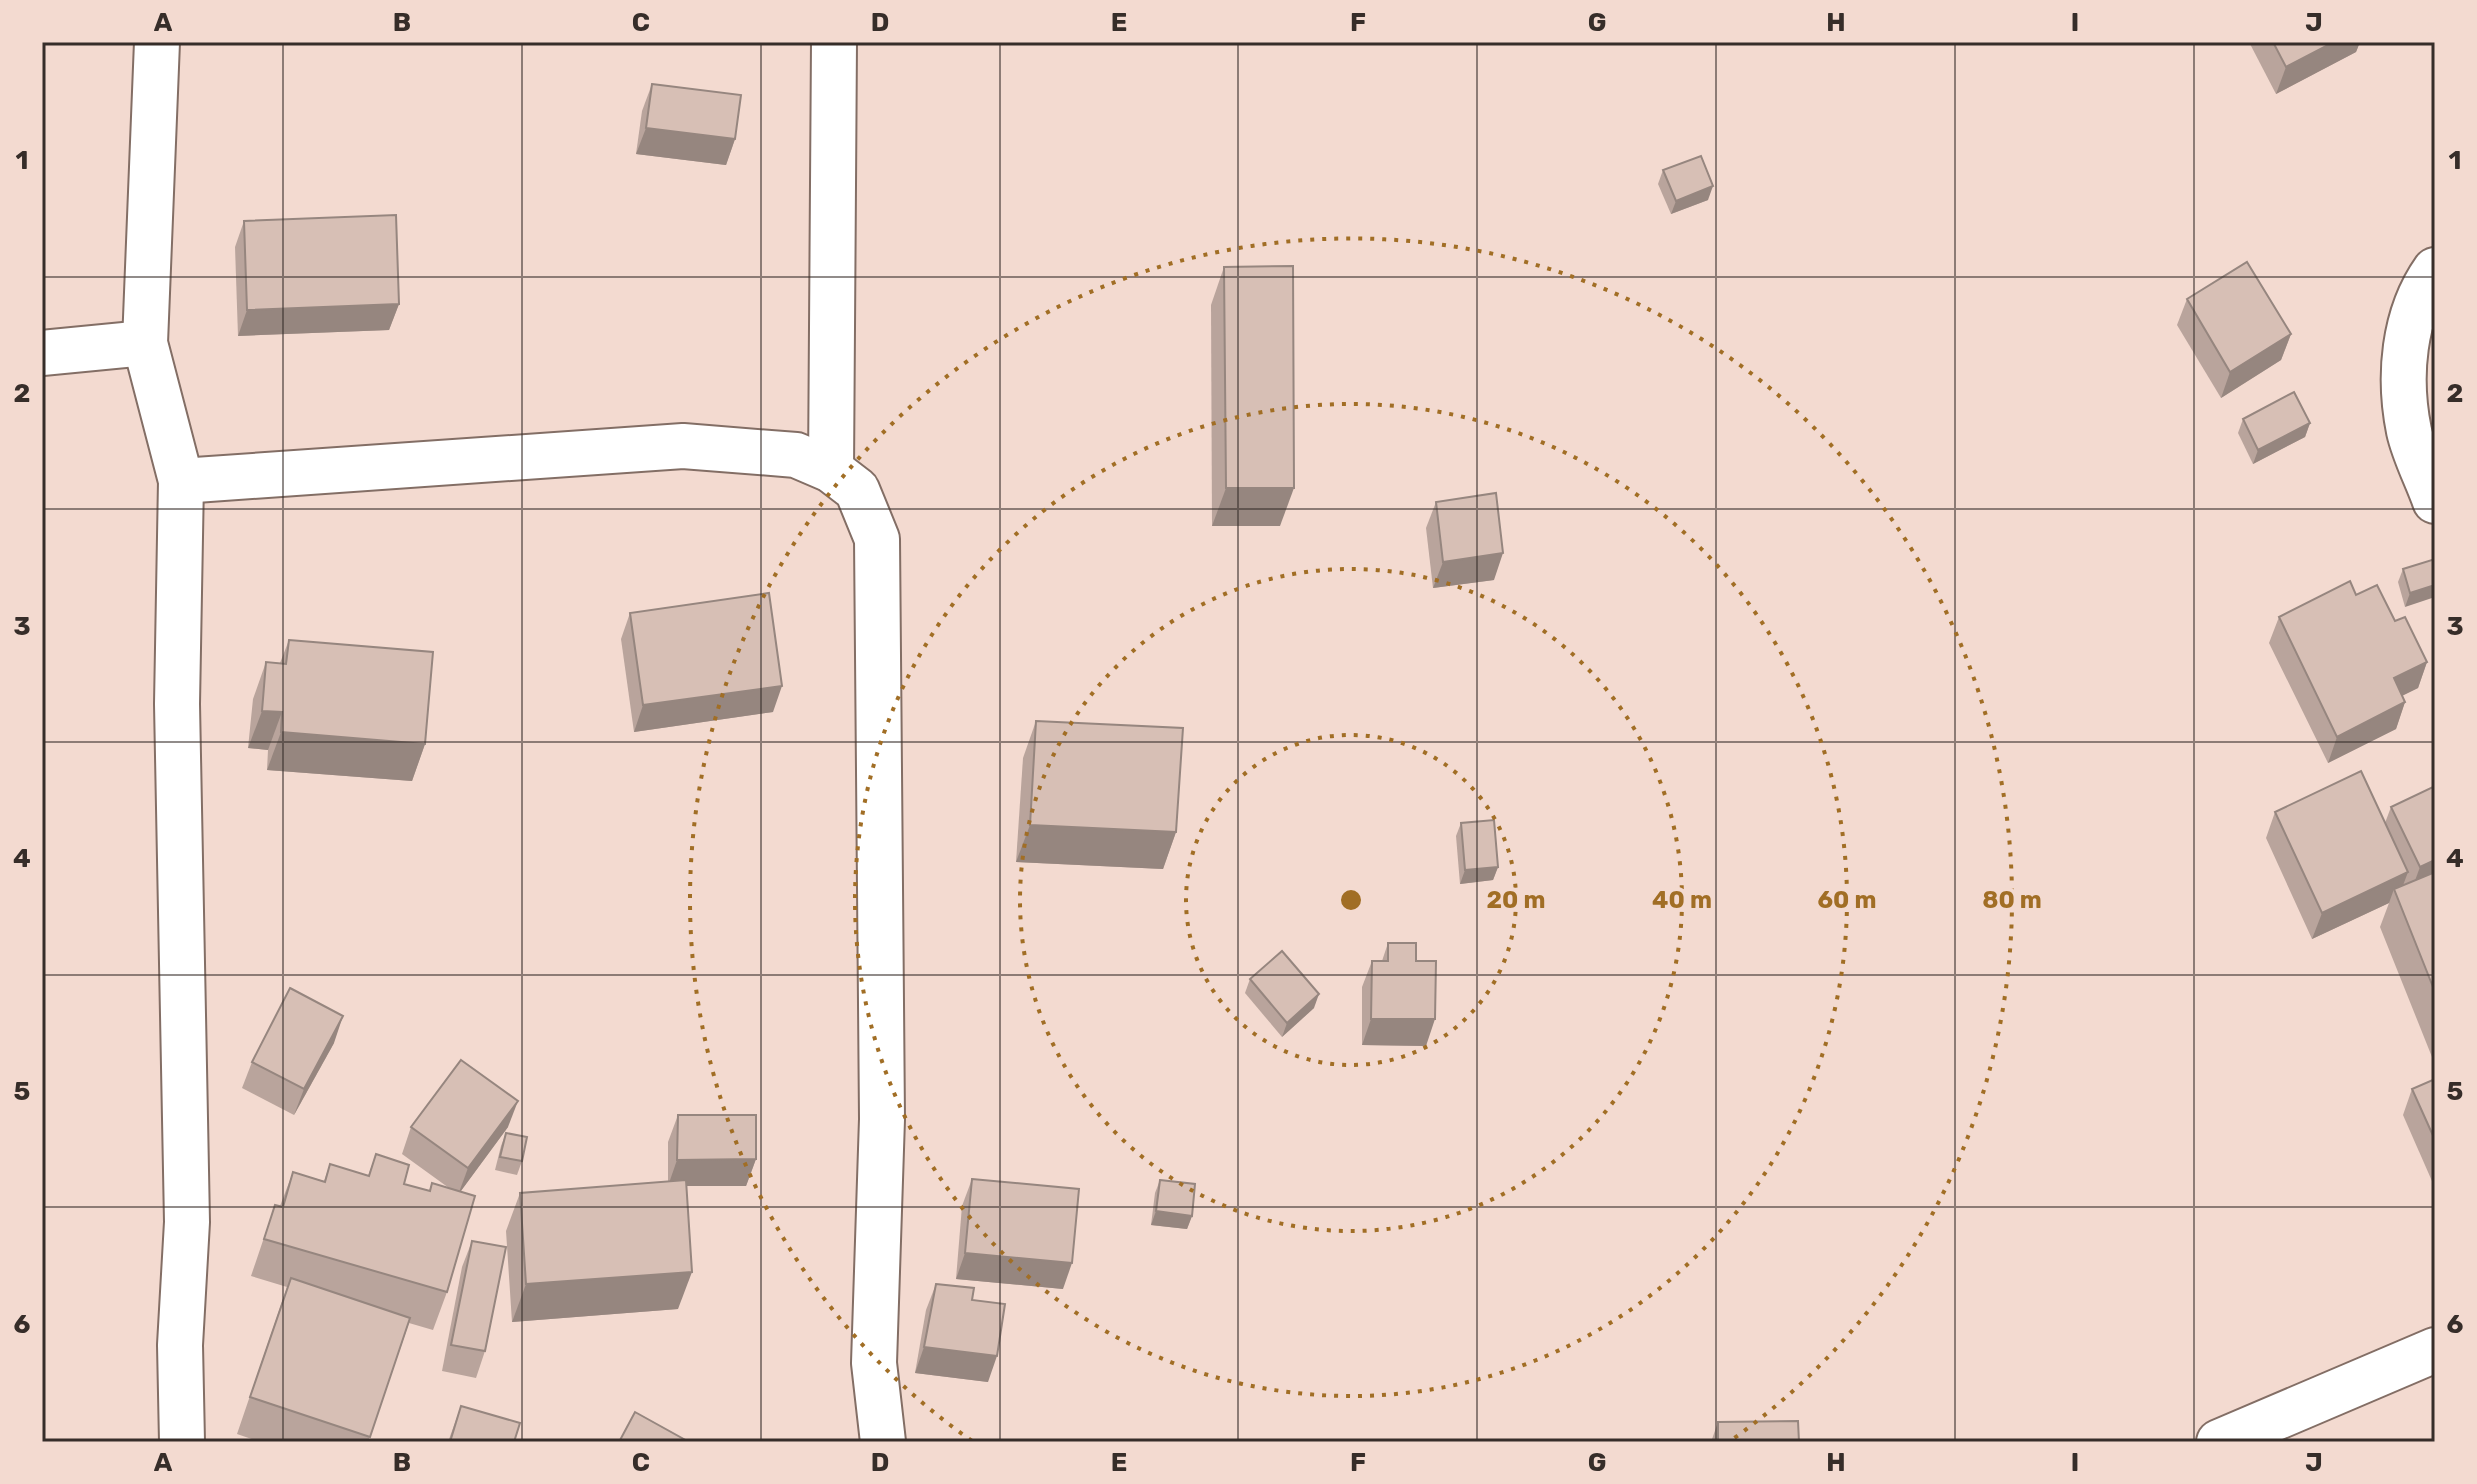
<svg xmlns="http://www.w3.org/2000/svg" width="2477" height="1484" font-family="Rubik,sans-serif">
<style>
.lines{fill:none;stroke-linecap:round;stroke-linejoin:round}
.minor-casing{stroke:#836e65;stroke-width:48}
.minor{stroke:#fff;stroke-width:44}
.wall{fill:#b9a49c}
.shaded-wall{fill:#96867f}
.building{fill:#d7bfb5;stroke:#96867f;stroke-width:2}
.grid{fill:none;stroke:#362d29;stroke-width:2;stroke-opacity:0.55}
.ring{fill:none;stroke:#a16e25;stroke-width:4;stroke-dasharray:4 8}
.centre{fill:#a16e25;stroke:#f3dad0;stroke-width:4}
.ring-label{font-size:24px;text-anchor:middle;font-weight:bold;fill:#a16e25;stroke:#f3dad0;stroke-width:8;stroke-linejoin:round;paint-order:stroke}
.neatline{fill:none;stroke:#362d29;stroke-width:3}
.grid-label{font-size:26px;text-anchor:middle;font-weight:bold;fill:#362d29}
</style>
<rect width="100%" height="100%" fill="#f3dad0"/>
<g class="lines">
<defs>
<g id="minor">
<polyline points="157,42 145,343 181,481 177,704 187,1222 180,1345 182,1442"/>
<path d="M2435,270C2403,315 2398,377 2409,431C2414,454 2427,478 2435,501"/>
<polyline points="42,353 145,343"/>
<polyline points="831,470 834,42"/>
<polyline points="181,481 683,446 796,455 831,470 857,490 877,539 882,1119 874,1363 883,1442"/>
<polyline points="2219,1442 2435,1350"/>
</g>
</defs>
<use href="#minor" class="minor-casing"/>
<use href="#minor" class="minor"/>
</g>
<g class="wall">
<polygon points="2249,42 2360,42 2356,52 2276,94"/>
<polygon points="652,84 735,139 726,165 636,154 642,111"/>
<polygon points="1663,170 1708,200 1671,214 1658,184"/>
<polygon points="244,221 399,304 389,330 238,336 235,247"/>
<polygon points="1224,267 1280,526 1212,526 1211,305"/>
<polygon points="2187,299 2291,334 2281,360 2221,398 2177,325"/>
<polygon points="2243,419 2310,423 2305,437 2253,464 2238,433"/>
<polygon points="1436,502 1494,580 1433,588 1426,528"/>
<polygon points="2435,559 2405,607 2398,582 2403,569"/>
<polygon points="2356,595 2395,621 2427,662 2418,688 2402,696 2405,702 2396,729 2328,763 2269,643 2279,617"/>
<polygon points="630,613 773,712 634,732 621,639"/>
<polygon points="289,640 425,744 412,781 267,770 268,750 248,748 253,699 266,662 280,663"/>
<polygon points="1036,721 1176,832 1163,869 1016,862 1023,758"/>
<polygon points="2435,786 2435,1056 2432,1057 2380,927 2389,903 2312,939 2266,838 2275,812 2385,823 2391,807"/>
<polygon points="1461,823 1498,867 1493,880 1460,884 1456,836"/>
<polygon points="1388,943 1416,961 1426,1046 1362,1045 1362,987 1372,961 1382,961"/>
<polygon points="1250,979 1314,1008 1282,1037 1245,993"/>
<polygon points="334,1043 294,1115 242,1088 252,1062"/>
<polygon points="2435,1079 2435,1188 2403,1115 2412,1089"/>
<polygon points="678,1115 756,1159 746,1186 686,1186 678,1309 512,1322 506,1231 520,1193 668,1182 668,1142"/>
<polygon points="411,1127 508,1127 460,1192 447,1292 433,1330 409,1323 368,1442 260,1442 237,1434 287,1287 251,1276 275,1205 280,1206 293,1172 324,1181 330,1164 368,1176 376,1154 404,1184 429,1191 432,1183 449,1188 402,1154"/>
<polygon points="506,1133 522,1161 517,1175 495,1170 501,1146"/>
<polygon points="972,1179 1063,1289 956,1279 962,1206"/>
<polygon points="1160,1180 1192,1216 1187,1229 1151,1225 1155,1193"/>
<polygon points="472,1241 485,1351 476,1378 442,1371 462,1267"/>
<polygon points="936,1284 972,1300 988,1382 915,1373 926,1310"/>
<polygon points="461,1406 514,1442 448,1442"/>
<polygon points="1718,1422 1799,1442 1711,1442"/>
</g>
<g class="shaded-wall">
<polygon points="2334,42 2360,42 2356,52 2276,94 2286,67"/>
<polygon points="646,128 735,139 726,165 636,154"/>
<polygon points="1713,186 1708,200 1671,214 1676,201"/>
<polygon points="399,304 389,330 238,336 247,310"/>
<polygon points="2291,334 2281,360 2221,398 2230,372"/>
<polygon points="2310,423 2305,437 2253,464 2258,450"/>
<polygon points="1226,488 1294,488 1280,526 1212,526"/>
<polygon points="1503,553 1494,580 1433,588 1443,562"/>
<polygon points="2435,585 2435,597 2405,607 2410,593"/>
<polygon points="2427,662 2418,688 2385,704 2394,678"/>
<polygon points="782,686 773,712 634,732 643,705"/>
<polygon points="2405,702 2396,729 2328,763 2337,737"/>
<polygon points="262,711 282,712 268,750 248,748"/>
<polygon points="281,732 425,744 412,781 267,770"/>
<polygon points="1030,825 1176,832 1163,869 1016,862"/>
<polygon points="2435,860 2435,882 2410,894 2420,867"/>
<polygon points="1498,867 1493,880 1460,884 1465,870"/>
<polygon points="2408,872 2398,899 2394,889 2389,903 2312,939 2322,913"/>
<polygon points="1319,994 1314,1008 1282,1037 1287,1023"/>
<polygon points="343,1016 334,1043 294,1115 304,1089"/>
<polygon points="1371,1019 1435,1019 1426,1046 1362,1045"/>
<polygon points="518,1101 508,1127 458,1195 468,1168"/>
<polygon points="756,1159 746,1186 668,1186 677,1160"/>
<polygon points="1156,1211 1192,1216 1187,1229 1151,1225"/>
<polygon points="965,1253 1072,1263 1063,1289 956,1279"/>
<polygon points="692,1272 678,1309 512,1322 526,1284"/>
<polygon points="924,1347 997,1356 988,1382 915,1373"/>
</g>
<g class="building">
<polygon points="2273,42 2334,42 2286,67"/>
<polygon points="652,84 741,95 735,139 646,128"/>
<polygon points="1701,156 1713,186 1676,201 1663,170"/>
<polygon points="396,215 399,304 247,310 244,221"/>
<polygon points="2247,262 2291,334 2230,372 2187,299"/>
<polygon points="1293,266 1294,488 1226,488 1224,267"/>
<polygon points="2294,392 2310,423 2258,450 2243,419"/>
<polygon points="1496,493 1503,553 1443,562 1436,502"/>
<polygon points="2435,559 2435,585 2410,593 2403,569"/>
<polygon points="2350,581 2356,595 2377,585 2395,621 2405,617 2427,662 2394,678 2405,702 2337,737 2279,617"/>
<polygon points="769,593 782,686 643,705 630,613"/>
<polygon points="289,640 433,652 425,744 281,732 282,712 262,711 266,662 286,664"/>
<polygon points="1036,721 1183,728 1176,832 1030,825"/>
<polygon points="2361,771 2408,872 2322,913 2275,812"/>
<polygon points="2435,786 2435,860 2420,867 2391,807"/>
<polygon points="1494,820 1498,867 1465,870 1461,823"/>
<polygon points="2435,872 2435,992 2394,889"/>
<polygon points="1388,943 1416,943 1416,961 1436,961 1435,1019 1371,1019 1372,961 1388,961"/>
<polygon points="1282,951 1319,994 1287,1023 1250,979"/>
<polygon points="290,988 343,1016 304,1089 252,1062"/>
<polygon points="461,1060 518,1101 468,1168 411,1127"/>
<polygon points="2435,1079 2435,1140 2412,1089"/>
<polygon points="678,1115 756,1115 756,1159 677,1160"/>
<polygon points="506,1133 527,1137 522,1161 500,1157"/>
<polygon points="376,1154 409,1165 404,1184 430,1191 432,1183 475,1196 447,1292 264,1239 275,1205 283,1207 293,1172 325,1182 330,1164 369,1176"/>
<polygon points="972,1179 1079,1189 1072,1263 965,1253"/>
<polygon points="686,1180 692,1272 526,1284 520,1193"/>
<polygon points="1160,1180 1195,1184 1192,1216 1156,1211"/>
<polygon points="472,1241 506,1247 485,1351 451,1345"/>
<polygon points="291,1278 410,1318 370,1437 250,1397"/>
<polygon points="936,1284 974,1288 972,1300 1005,1304 997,1356 924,1347"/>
<polygon points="461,1406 520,1423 514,1442 450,1442"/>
<polygon points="635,1412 689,1442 619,1442"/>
<polygon points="1798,1421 1799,1442 1718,1442 1718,1422"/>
</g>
<path class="grid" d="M283,42V1442M522,42V1442M761,42V1442M1000,42V1442M1238,42V1442M1477,42V1442M1716,42V1442M1955,42V1442M2194,42V1442M42,277H2435M42,509H2435M42,742H2435M42,975H2435M42,1207H2435"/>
<g class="ring">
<circle cx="1351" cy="900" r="165"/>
<circle cx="1351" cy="900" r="331"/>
<circle cx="1351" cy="900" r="496"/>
<path d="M972 1441A661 661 0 1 1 1730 1441"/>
</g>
<circle cx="1351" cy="900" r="12" class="centre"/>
<g class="ring-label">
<text x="1516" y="908">20 m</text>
<text x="1682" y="908">40 m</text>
<text x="1847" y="908">60 m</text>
<text x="2012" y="908">80 m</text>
</g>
<rect width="2477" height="1484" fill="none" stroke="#f3dad0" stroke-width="88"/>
<rect x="44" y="44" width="2389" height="1396" class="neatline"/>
<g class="grid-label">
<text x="163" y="31">A</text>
<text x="402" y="31">B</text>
<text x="641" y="31">C</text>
<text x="880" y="31">D</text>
<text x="1119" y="31">E</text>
<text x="1358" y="31">F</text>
<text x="1597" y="31">G</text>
<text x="1836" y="31">H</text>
<text x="2075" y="31">I</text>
<text x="2314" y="31">J</text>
<text x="22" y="169">1</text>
<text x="2455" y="169">1</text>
<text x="22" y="402">2</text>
<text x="2455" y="402">2</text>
<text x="22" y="635">3</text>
<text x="2455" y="635">3</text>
<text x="22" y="867">4</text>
<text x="2455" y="867">4</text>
<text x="22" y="1100">5</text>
<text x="2455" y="1100">5</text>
<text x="22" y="1333">6</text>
<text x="2455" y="1333">6</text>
<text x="163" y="1471">A</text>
<text x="402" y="1471">B</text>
<text x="641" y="1471">C</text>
<text x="880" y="1471">D</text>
<text x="1119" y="1471">E</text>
<text x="1358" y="1471">F</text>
<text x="1597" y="1471">G</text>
<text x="1836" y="1471">H</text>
<text x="2075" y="1471">I</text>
<text x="2314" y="1471">J</text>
</g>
</svg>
